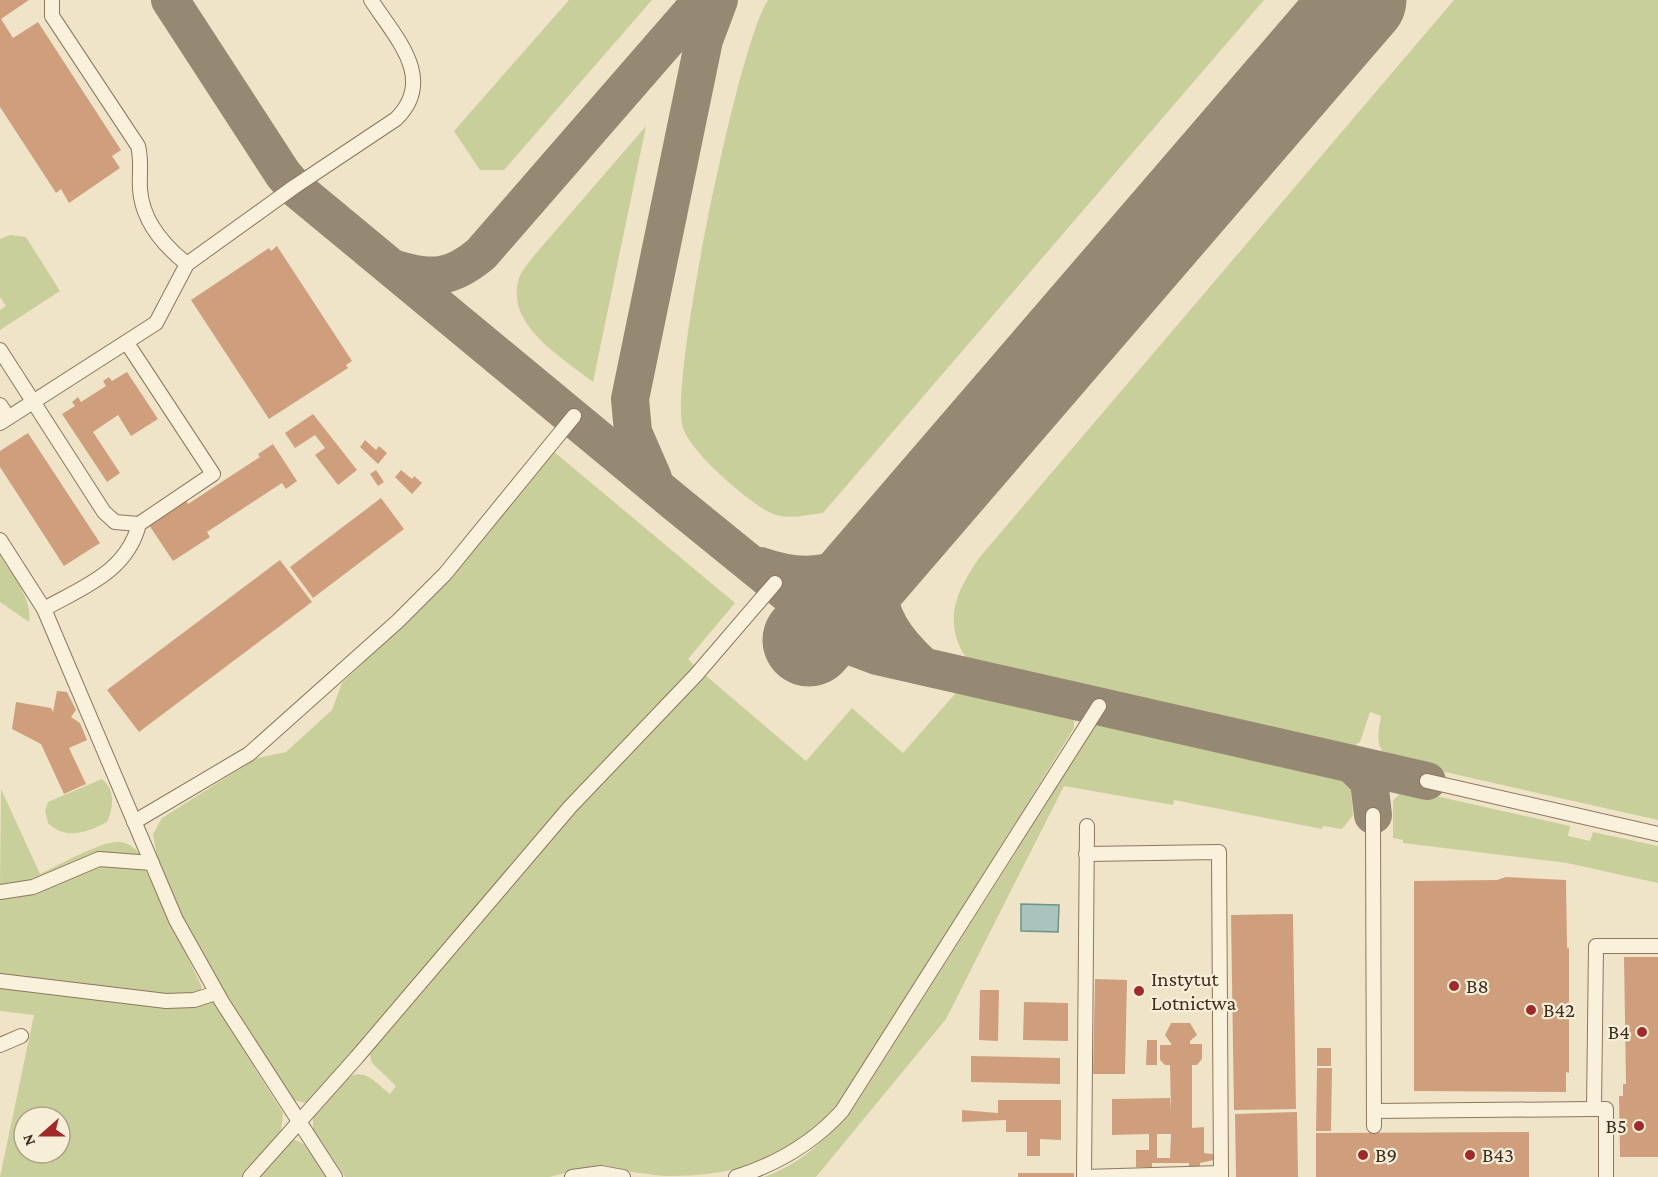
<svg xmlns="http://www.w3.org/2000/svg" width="1658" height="1177" font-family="'Crimson Pro',serif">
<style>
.green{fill:#c9cf9b;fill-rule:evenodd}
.water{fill:#a9c4bc;stroke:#6f938a;stroke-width:1.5}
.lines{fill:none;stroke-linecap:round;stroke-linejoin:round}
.taxiway{stroke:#968974;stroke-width:38}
.runway{stroke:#968974;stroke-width:93}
.building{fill:#cf9f7d;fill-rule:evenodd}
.minor-casing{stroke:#8d765c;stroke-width:16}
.minor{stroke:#faf1dc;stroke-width:14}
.poi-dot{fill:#9e2a2b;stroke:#f7eed8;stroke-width:2}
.labels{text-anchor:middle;stroke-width:4.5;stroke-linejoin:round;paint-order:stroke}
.poi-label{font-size:21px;fill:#3d2e20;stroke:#f7eed8;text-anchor:start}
</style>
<rect width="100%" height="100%" fill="#f0e4c8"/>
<g class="green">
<polygon points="569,0 652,0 504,170 480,170 454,131"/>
<path d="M768,0H1264L823,513C806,515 785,521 769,512C746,500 691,453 683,428C668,384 739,41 768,0Z"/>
<path d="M1454,0H1658V820L1391,760C1374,748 1378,734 1381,716L1370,712L1360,742L1346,750L976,665C966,660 961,651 957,640C947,608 962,584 979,558Z"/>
<path d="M646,126L593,382C563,358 504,325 519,278C521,271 528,264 532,258Z"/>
<polygon points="10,235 26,237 60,291 0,330 0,310 6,306 0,297 0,239"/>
<polygon points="553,451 735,603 688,659 695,666 578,788 315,1095 305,1103 294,1100 227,997 183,917 157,858 153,834 162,818 257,758 286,752 332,710 342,683 436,594"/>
<path d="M0,556C12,576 33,598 29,622L0,602Z"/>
<path d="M704,674L806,761L852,708L903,753L961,687L1067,712L1074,719V728L848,1092C834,1107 820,1126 803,1139C766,1168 711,1177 664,1176C619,1171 596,1163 550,1177H345L313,1129V1115L346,1078C366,1067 375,1083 390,1094L396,1086L372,1063L369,1052L587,794Z"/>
<path d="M1109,721L1334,773L1351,789L1353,815L1342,829L1323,826L1322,829L1174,800L1173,805L1064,786L946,1019L816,1177H764C804,1163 832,1134 858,1101L1048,802L1090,730L1096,725Z"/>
<path d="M102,779C116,790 113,809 107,822C88,832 66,841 48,823L45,811L48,802Z"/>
<path d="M1,789L40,874C58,866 101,840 120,842C130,843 138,850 142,858L103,854L30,882L9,883L0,887Z"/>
<polygon points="1409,790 1570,826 1568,836 1590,841 1593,832 1658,846 1658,883 1567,863 1403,843 1403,840 1393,838 1393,801 1402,791"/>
<polygon points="99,864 138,868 146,871 202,987 199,993 181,997 0,978 0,901 3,897"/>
<path d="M0,987L213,1002L283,1113L281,1133L243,1177H0L34,1015L0,1011ZM24,1117H60V1153H24Z"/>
<polygon points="293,1139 304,1144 326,1177 256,1177"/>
</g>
<polygon class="water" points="1021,904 1059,905 1058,932 1021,931"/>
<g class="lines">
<g class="taxiway">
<polyline points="170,0 283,174 294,187 672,500 853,647 877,656 1427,781"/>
<path d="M395,269C432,280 451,279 481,254L702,0"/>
<polyline points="653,478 633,432 630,399 704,40 719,0"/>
<path d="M889,547C886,559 880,572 879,584C876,617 900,645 922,665"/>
<path d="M760,566C814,585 840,571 889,547"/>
<polyline points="1352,764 1369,781 1373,815"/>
</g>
<polyline class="runway" points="809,640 1360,0"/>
</g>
<g class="building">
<polygon points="0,0 29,0 1,19 13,38 38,22 121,150 112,156 120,168 69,203 61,189 56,193 0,107"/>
<polygon points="277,246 352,361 346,365 348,368 269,419 191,300 269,248 271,251"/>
<polygon points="127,372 158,419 131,436 118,415 93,432 120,473 107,482 62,414 75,406 72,402 78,397 81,402 106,386 103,381 109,377 112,381"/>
<polygon points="313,414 357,470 338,485 315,455 325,448 315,435 295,448 285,433"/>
<polygon points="28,433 100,543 64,566 0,467 0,451"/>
<polygon points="365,440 376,450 379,446 387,453 378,464 360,447"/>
<polygon points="273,444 297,481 286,489 282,483 207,532 210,537 173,561 149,525 186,500 188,504 260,457 258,454"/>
<polygon points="376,470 384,482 378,486 370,474"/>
<polygon points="401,470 412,479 414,476 422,483 412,494 395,477"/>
<polygon points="381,498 404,529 313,598 290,567"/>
<polygon points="280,560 312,602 139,732 107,690"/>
<polygon points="57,691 67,692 76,710 71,717 80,723 87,740 69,748 86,784 64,794 41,744 12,729 16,702 51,708 53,712"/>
<polygon points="1506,877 1566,880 1567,948 1569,948 1569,1073 1566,1072 1566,1092 1414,1091 1414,881 1497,880"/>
<polygon points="1293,914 1296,1109 1234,1110 1231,915"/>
<polygon points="1624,957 1658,957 1658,1157 1620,1157 1619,1096 1623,1096 1623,1084 1626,1084"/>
<polygon points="1095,979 1127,980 1125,1074 1093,1074"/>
<polygon points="980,990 999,990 998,1041 979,1040"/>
<polygon points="1024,1002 1068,1003 1068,1041 1023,1040"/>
<path d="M1171,1023H1190L1197,1035L1190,1041V1044H1202V1059L1197,1065H1192V1128L1204,1127V1153L1213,1154L1214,1160L1200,1163V1166L1189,1167V1163H1152V1167H1136V1150H1149V1134L1112,1135V1099L1170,1098L1171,1112L1170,1065H1165L1160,1060V1045H1172L1165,1035ZM1157,1134H1171L1170,1158H1157Z"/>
<polygon points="1147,1040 1157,1040 1157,1065 1146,1065"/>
<rect x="1317" y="1048" width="14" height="18"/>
<polygon points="971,1056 1060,1058 1060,1084 971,1082"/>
<polygon points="1317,1068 1332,1068 1331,1131 1316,1131"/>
<polygon points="998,1100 1061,1100 1061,1140 1040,1139 1040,1156 1027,1156 1027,1132 1006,1132 1006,1120 962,1122 962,1110 998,1113"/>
<polygon points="1297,1112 1298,1177 1236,1177 1235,1114"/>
<polygon points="1529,1132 1529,1177 1316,1177 1316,1133"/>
<rect x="1018" y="1173" width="56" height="4"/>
</g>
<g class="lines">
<defs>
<g id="minor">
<path d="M52,0V16L138,146C142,161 139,174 140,189C142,221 163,245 187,264"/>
<polyline points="0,350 104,512 115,522 139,524"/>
<polyline points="0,405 8,417"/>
<path d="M0,423L156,323L187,264L294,187L396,119C437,79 395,37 371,0"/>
<polyline points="0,540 44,609 176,920 222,1002 335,1177"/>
<path d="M44,609C83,587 127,572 139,524L213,474L127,343"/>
<polyline points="1427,781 1658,834"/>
<polyline points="1373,815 1374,1126"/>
<polyline points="134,822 249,754 398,621 445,574 574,416"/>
<polyline points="1086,854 1219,852 1221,1177"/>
<polyline points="0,892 33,887 99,859 152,863"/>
<polyline points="0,981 166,1001 194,1000 216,993"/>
<polyline points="0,1045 21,1036"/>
<polyline points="1374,1111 1594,1109"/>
<polyline points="250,1177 357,1057 570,807 696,675 775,583"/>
<polyline points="572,1177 601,1173 623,1177"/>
<path d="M736,1177C777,1164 813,1143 842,1111L1099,706"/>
<polyline points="1084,1177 1087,826"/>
<polyline points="1084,1177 1221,1173"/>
<polyline points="1606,1177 1606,1109 1594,1109 1596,946 1658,946"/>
</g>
</defs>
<use href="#minor" class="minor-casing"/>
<use href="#minor" class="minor"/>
</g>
<g class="poi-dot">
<circle cx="1454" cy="986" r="6"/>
<circle cx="1139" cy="991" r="6"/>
<circle cx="1531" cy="1010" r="6"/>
<circle cx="1642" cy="1032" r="6"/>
<circle cx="1639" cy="1126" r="6"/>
<circle cx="1363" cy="1155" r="6"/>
<circle cx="1470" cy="1155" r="6"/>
</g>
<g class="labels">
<g class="poi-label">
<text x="1151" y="986">Instytut<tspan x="1151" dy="24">Lotnictwa</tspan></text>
<text x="1466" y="993">B8</text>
<text x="1543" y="1017">B42</text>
<text x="1630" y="1039" text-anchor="end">B4</text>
<text x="1627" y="1133" text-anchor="end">B5</text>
<text x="1375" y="1162">B9</text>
<text x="1482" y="1162">B43</text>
</g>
</g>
<g transform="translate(42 1135) rotate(249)"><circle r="28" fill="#f7eed8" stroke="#ada18e" stroke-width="1.5"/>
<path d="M0-4.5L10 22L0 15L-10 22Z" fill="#9e2a2b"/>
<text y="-9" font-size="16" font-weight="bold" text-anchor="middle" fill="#3d2e20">N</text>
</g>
</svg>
